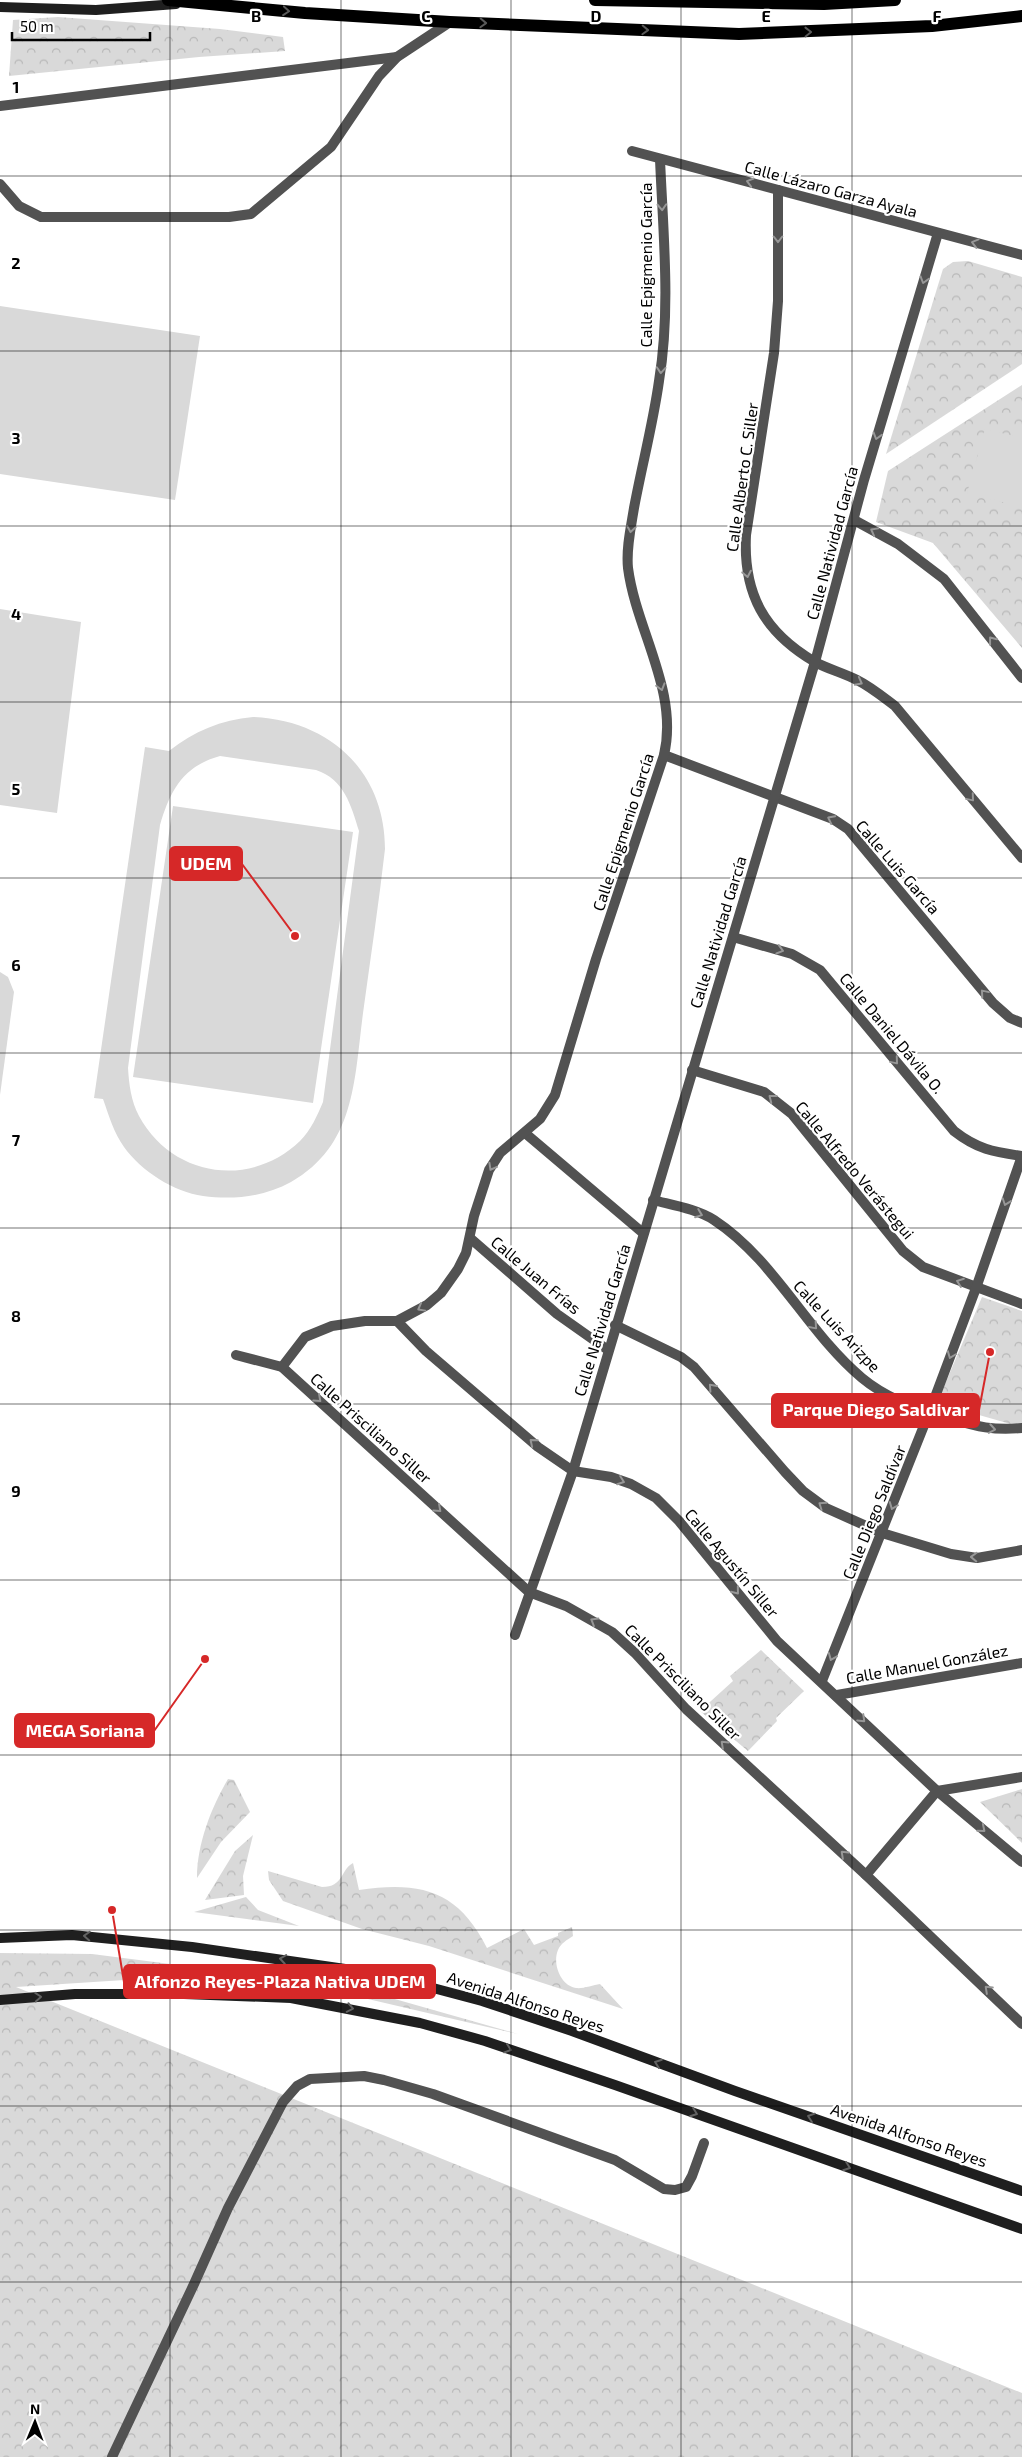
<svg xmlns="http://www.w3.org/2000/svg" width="1022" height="2457" font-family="'Exo 2',sans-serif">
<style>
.forest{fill:url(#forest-crowns)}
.pitch{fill:#d9d9d9;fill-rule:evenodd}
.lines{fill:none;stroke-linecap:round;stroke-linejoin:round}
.minor{stroke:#525252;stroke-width:10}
.secondary{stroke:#1f1f1f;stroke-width:10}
.primary{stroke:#000;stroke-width:12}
.oneway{stroke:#595959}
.oneway2{stroke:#979797}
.oneway3{stroke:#626262}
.grid{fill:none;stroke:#000;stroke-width:1;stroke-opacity:0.55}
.labels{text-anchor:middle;stroke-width:4.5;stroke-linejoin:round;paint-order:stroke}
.street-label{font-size:16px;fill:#000;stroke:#fff}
.grid-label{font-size:16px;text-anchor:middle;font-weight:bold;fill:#000;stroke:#fff;stroke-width:4.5;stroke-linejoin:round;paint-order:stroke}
.leader{fill:none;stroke:#d62828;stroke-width:2}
.callout-dot{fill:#d62828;stroke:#fff;stroke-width:2}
.callout{fill:#d62828;stroke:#d62828;stroke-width:2}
.callout-label{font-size:18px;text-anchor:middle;font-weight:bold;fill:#fff}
</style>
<defs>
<pattern id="forest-crowns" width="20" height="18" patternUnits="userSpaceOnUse" patternTransform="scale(1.25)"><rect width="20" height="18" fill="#d9d9d9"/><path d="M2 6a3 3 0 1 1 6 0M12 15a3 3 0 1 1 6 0" fill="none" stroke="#b8b8b8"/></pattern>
</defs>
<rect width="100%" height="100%" fill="#fff"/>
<g class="forest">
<polygon points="58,17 220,29 283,37 285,51 199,57 9,76 13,20"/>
<polygon points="968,261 1022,277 1022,364 886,454 943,269 953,262"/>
<polygon points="1022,385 1022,648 933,543 876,522 888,471"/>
<polygon points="982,1297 1022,1311 1022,1424 1014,1425 937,1403"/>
<polygon points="761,1650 804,1691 776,1718 777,1721 748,1751 700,1711 733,1681 730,1676"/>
<path d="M228,1779L234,1780L250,1812L221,1842L197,1878C197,1844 211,1808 228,1779Z"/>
<polygon points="1022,1789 1022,1843 980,1802"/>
<polygon points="253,1835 243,1876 244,1895 205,1900 235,1851"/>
<path d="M353,1863L359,1890C420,1881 458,1890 487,1948L524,1929L534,1945L558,1936V1933L572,1927L573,1936C567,1940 561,1943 558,1950C552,1964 561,1986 576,1988C583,1989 593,1985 600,1984L623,2009L429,1946L362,1929L283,1901L269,1880L268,1871L322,1887C344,1887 340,1870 353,1863Z"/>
<polygon points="246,1897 258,1910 299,1926 194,1912"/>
<polygon points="0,1953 92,1954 356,1988 518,2034 338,1992 270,1986 140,1979 16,1987 1022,2393 1022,2457 0,2457"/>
</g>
<g class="pitch">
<polygon points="0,306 200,336 175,500 0,474"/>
<polygon points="985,429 1022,438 1022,507 967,493"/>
<polygon points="0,609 81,622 57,813 0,805"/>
<path d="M253,717C329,720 385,771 385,849C379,902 371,954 364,1006C354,1075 358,1144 291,1182C264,1197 233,1200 203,1196C174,1192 141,1171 124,1147C114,1133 109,1116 103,1099L94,1098L145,747L169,751C194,731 221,720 253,717ZM220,756L316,770C344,779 351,805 359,831L323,1102C317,1116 311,1130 300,1141C250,1189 172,1177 139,1116C131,1101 129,1084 128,1068L160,825C170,791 183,766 220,756Z"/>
<polygon points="173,806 353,832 313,1103 133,1077"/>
<polygon points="0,972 8,977 14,992 0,1095"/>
</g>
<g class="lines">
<g class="minor">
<polyline points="0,106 397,57"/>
<polyline points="632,151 1022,255"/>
<polyline points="0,184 19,206 41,217 229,217 251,214 331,147 379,76 397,57 450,22"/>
<path d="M778,190V301L774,353L746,535C743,594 764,632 815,662C828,669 843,673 857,680C871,687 883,697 895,706L1022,858"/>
<polyline points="854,520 898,544 944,579 1022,678"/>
<polyline points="664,755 833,819 848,829 993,1003 1010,1018 1022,1023"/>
<path d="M733,937L792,954L820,970L954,1131C977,1149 993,1152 1022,1156"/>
<polyline points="692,1070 764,1092 792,1114 903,1251 923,1267 1022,1304"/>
<polyline points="525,1133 643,1233"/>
<path d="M653,1200C672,1205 697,1209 714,1220C775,1260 807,1332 862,1378C886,1398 918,1410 948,1418C976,1426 992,1431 1022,1428"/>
<polyline points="470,1238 557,1314 608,1350"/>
<polyline points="397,1321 426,1351 538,1447 573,1471 611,1477 631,1484 656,1498 679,1521 777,1641 937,1791 1022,1862"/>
<polyline points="615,1325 681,1357 694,1367 785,1472 803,1491 826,1508 882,1533 951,1554 977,1558 1022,1550"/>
<polyline points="236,1355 282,1367 529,1592 566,1606 612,1632 635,1653 686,1709 866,1875 1022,2024"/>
<path d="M282,1367L305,1337L332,1326L365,1321H397L427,1305L441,1293L458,1269L466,1253L474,1216L489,1170L500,1153L540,1119L555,1095L596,959L664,755C679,691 636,630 628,568C626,548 631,527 634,508C642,465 653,424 659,381C671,309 663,232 660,159"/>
<polyline points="515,1635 573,1471 815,662 864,480 938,233"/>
<polyline points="822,1681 929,1413 976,1288 1022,1156"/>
<polyline points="837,1695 1022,1663"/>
<polyline points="866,1875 937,1791 1022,1777"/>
<polyline points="112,2457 194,2284 228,2208 283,2102 297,2086 310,2079 364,2076 384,2080 433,2094 615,2160 664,2189 675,2190 686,2187 692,2176 704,2143"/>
</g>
<g class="secondary">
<polyline points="0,7 96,10 176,4"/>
<polyline points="0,1938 72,1935 192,1947 359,1971 433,1988 482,2001 572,2031 735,2091 1022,2191"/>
<polyline points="0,2000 75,1994 184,1994 291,1998 420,2023 485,2041 615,2085 1022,2229"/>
</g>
<g class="primary">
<polyline points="168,0 305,13 450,22 739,34 932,26 1022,16"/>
<polyline points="595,0 824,4 895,0"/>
</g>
</g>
<defs><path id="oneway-chevron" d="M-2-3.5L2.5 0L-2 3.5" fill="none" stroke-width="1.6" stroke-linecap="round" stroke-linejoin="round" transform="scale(1.25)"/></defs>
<g class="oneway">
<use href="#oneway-chevron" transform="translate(286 11) rotate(5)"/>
<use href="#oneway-chevron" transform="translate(483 23) rotate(2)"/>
<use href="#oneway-chevron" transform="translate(645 30) rotate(2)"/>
<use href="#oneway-chevron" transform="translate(808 32) rotate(-1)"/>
</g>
<g class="oneway2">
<use href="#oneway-chevron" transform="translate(750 182) rotate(-164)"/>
<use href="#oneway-chevron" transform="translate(662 207) rotate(87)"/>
<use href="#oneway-chevron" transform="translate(778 239) rotate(90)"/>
<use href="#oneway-chevron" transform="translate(975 243) rotate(-165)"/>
<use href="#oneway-chevron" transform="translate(924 280) rotate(107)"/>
<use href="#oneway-chevron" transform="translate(661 370) rotate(94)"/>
<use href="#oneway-chevron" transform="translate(877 436) rotate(107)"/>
<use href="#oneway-chevron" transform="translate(631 529) rotate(99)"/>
<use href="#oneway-chevron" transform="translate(874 531) rotate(-151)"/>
<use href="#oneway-chevron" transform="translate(747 574) rotate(79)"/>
<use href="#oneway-chevron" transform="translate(992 640) rotate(-128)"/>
<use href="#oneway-chevron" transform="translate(859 682) rotate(28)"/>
<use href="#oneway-chevron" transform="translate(661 687) rotate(74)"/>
<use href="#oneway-chevron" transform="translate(971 798) rotate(50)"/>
<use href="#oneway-chevron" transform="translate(831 819) rotate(-153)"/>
<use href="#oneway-chevron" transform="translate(780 950) rotate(16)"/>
<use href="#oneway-chevron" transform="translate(984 993) rotate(-130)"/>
<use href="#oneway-chevron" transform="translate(895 1061) rotate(50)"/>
<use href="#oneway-chevron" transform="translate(772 1098) rotate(-142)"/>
<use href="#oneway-chevron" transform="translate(492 1167) rotate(119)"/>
<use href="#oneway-chevron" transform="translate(1006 1202) rotate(109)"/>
<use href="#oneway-chevron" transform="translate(699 1214) rotate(21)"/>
<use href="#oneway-chevron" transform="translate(960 1282) rotate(-160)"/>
<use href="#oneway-chevron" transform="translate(421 1308) rotate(151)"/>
<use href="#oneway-chevron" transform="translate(814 1326) rotate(49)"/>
<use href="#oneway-chevron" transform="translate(951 1355) rotate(111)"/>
<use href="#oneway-chevron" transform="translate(712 1387) rotate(-132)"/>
<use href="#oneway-chevron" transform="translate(318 1399) rotate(42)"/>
<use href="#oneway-chevron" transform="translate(992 1429) rotate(10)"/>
<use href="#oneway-chevron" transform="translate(533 1442) rotate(-140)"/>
<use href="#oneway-chevron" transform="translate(621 1481) rotate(20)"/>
<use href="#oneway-chevron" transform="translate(822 1505) rotate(-145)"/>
<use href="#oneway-chevron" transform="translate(893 1506) rotate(111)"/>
<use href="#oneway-chevron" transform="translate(438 1509) rotate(42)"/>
<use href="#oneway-chevron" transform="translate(974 1557) rotate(-178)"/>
<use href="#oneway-chevron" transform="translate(736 1591) rotate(51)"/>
<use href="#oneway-chevron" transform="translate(594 1621) rotate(-149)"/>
<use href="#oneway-chevron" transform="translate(832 1657) rotate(112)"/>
<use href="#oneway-chevron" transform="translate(862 1719) rotate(44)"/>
<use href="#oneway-chevron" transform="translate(724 1744) rotate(-137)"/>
<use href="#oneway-chevron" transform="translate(982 1829) rotate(40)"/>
<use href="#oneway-chevron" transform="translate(844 1854) rotate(-137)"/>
<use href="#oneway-chevron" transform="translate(988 1989) rotate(-137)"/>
</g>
<g class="oneway3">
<use href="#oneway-chevron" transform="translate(87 1936) rotate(-177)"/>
<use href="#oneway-chevron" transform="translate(283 1959) rotate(-171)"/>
<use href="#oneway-chevron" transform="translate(38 1997) rotate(-4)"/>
<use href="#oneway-chevron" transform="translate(350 2008) rotate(11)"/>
<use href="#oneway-chevron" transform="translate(508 2049) rotate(19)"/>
<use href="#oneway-chevron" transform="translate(658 2063) rotate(-160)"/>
<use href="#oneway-chevron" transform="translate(694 2113) rotate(20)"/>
<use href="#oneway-chevron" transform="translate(811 2117) rotate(-161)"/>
<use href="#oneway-chevron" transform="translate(847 2167) rotate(20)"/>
</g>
<path class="grid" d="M170,0V2457M341,0V2457M511,0V2457M681,0V2457M852,0V2457M0,176H1022M0,351H1022M0,526H1022M0,702H1022M0,878H1022M0,1053H1022M0,1228H1022M0,1404H1022M0,1580H1022M0,1755H1022M0,1930H1022M0,2106H1022M0,2282H1022"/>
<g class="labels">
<g class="street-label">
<text transform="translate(831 189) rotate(15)" y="6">Calle Lázaro Garza Ayala</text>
<text transform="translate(646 265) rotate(-90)" y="6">Calle Epigmenio García</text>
<text transform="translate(742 477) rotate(-82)" y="6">Calle Alberto C. Siller</text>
<text transform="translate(832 543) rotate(-75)" y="6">Calle Natividad García</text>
<text transform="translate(623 832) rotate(-72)" y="6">Calle Epigmenio García</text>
<text transform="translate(898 867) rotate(49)" y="6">Calle Luis García</text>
<text transform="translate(718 932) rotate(-73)" y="6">Calle Natividad García</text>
<text transform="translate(892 1033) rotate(50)" y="6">Calle Daniel Dávila O.</text>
<text transform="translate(855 1170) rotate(50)" y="6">Calle Alfredo Verástegui</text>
<text transform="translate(536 1275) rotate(40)" y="6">Calle Juan Frías</text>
<text transform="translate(602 1320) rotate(-73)" y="6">Calle Natividad García</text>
<text transform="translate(837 1326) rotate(47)" y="6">Calle Luis Arizpe</text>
<text transform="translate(371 1428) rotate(42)" y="6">Calle Prisciliano Siller</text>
<text transform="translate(874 1512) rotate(-68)" y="6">Calle Diego Saldívar</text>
<text transform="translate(732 1563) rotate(50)" y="6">Calle Agustín Siller</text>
<text transform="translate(927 1664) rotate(-10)" y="6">Calle Manuel González</text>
<text transform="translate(683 1682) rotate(45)" y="6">Calle Prisciliano Siller</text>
<text transform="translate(526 2002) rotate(18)" y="6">Avenida Alfonso Reyes</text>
<text transform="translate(909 2135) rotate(19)" y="6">Avenida Alfonso Reyes</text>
</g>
</g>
<g class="grid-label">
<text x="256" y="22">B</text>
<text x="426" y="22">C</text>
<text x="596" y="22">D</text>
<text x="766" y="22">E</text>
<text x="937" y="22">F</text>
<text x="16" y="93">1</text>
<text x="16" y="269">2</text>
<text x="16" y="444">3</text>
<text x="16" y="620">4</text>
<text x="16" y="795">5</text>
<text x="16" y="971">6</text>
<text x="16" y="1146">7</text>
<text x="16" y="1322">8</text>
<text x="16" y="1497">9</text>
</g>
<path class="leader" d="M295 936L242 864M990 1352L979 1410M205 1659L154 1731M112 1910L124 1982"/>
<g class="callout-dot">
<circle cx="295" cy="936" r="5"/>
<circle cx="990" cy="1352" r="5"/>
<circle cx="205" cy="1659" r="5"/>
<circle cx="112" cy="1910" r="5"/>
</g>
<g class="callout">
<rect x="170" y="847" width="72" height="33" rx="5"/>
<rect x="772" y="1394" width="207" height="33" rx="5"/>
<rect x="15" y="1714" width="139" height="33" rx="5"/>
<rect x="124" y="1965" width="311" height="33" rx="5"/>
</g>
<g class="callout-label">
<text x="206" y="870">UDEM</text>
<text x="876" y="1416">Parque Diego Saldivar</text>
<text x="85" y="1737">MEGA Soriana</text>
<text x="280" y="1988">Alfonzo Reyes-Plaza Nativa UDEM</text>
</g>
<g transform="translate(35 2422) rotate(1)" stroke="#ffffff" stroke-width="4" paint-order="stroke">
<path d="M0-4L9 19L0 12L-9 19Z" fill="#000000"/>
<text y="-8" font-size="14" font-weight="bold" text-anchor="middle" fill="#000000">N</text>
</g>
<path d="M12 32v8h138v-8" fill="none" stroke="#000000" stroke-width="2.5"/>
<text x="20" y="32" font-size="15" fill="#000000" stroke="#ffffff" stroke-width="4" paint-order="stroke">50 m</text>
</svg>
